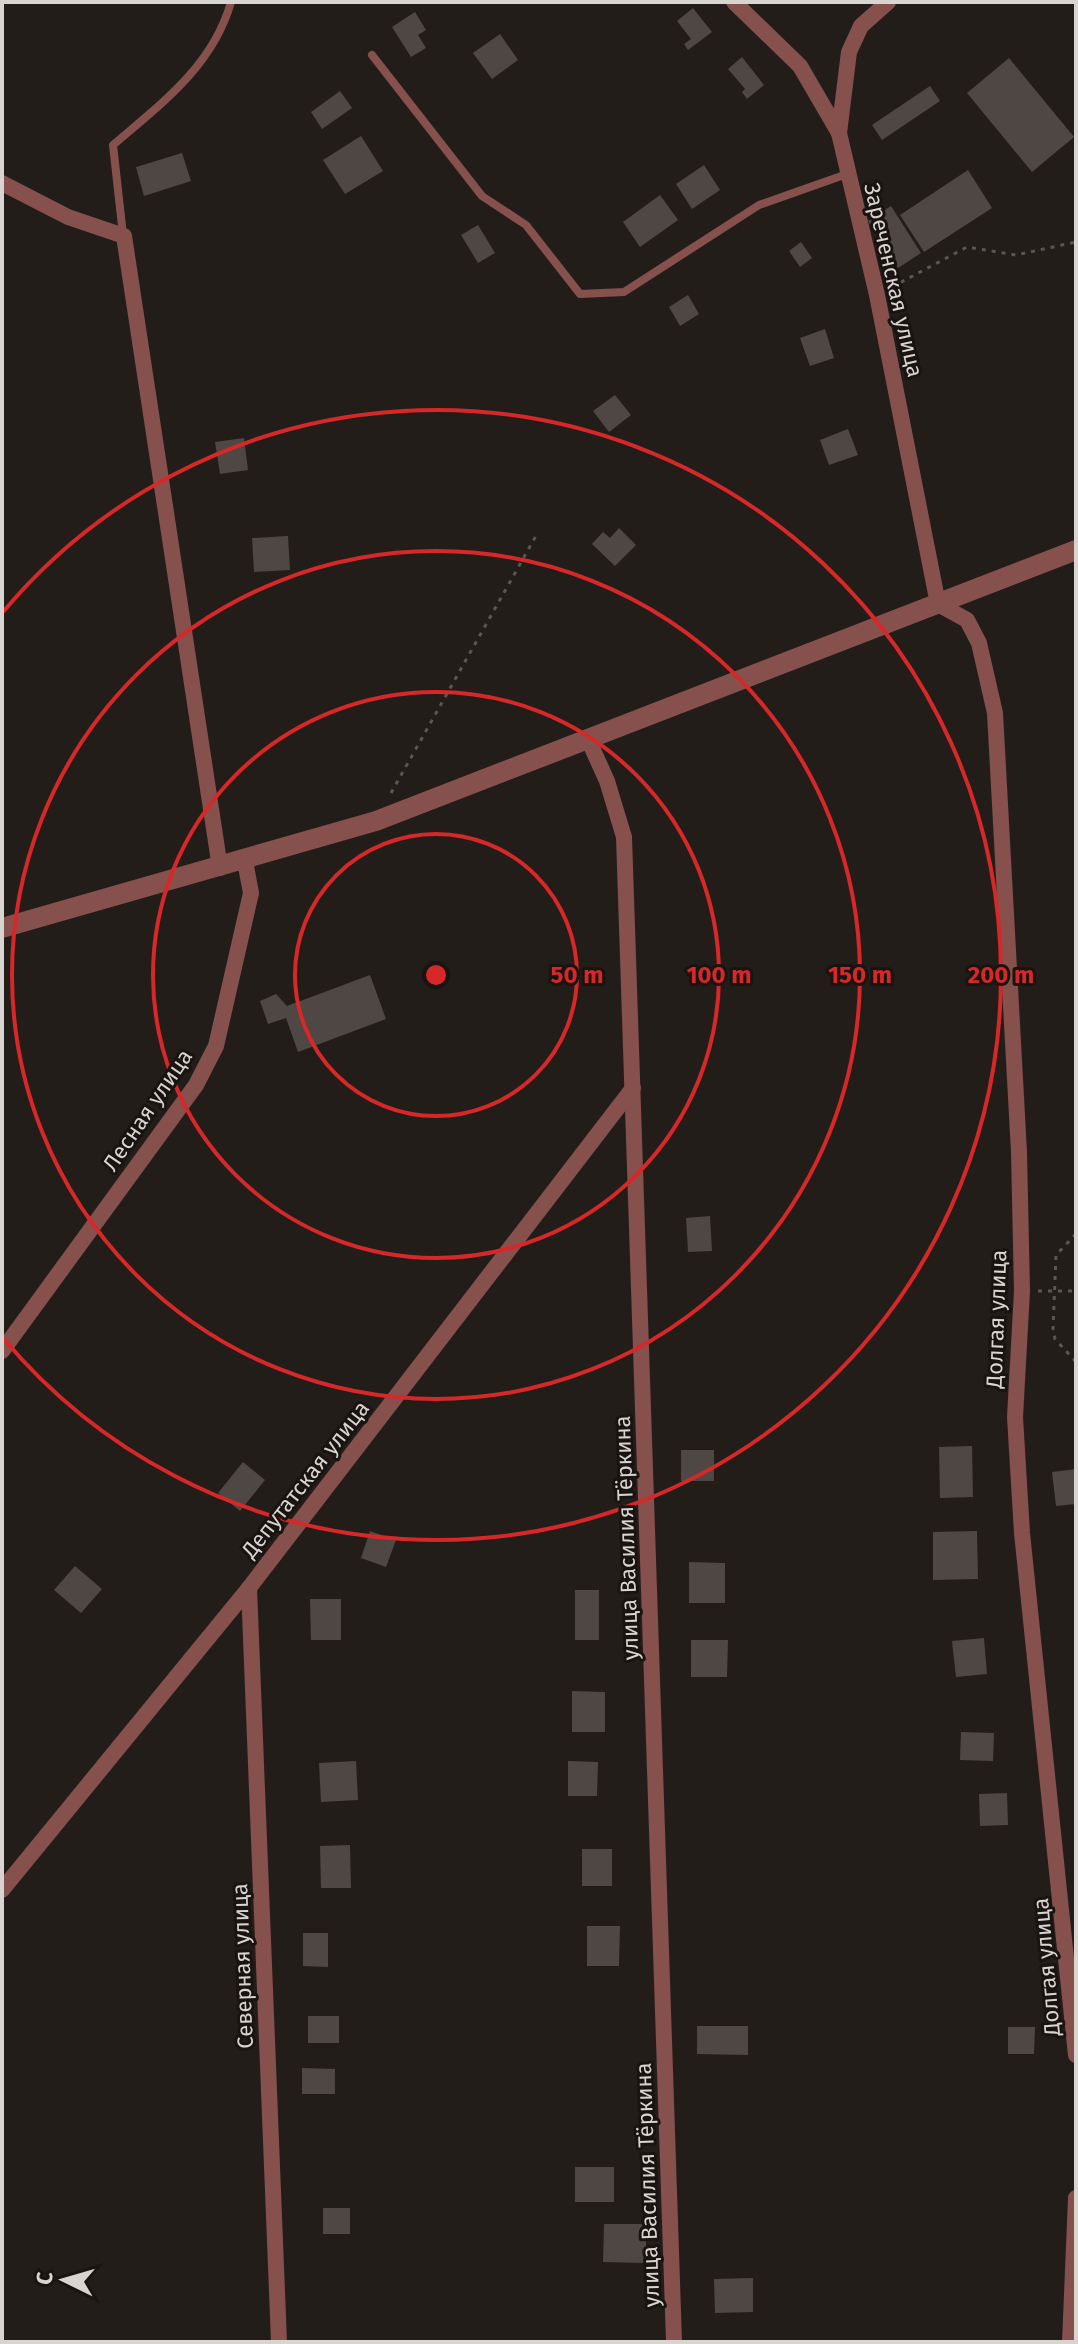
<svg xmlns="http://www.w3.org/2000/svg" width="1078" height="2344" font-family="'Fira Sans',sans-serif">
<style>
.building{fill:#4e4744}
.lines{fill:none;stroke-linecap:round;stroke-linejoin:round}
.path{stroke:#5b5553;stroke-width:3;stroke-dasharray:4 6;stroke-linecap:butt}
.service{stroke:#86504d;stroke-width:8}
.minor{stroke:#86504d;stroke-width:16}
.tertiary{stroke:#86504d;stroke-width:20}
.ring{fill:none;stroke:#d62828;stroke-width:4}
.labels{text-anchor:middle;stroke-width:6;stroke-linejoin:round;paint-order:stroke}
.street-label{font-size:22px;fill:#d8d4d2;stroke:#1a1411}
.centre{fill:#d62828;stroke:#1a1411;stroke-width:4}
.ring-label{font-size:24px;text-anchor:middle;font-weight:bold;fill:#d62828;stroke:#1a1411;stroke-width:6;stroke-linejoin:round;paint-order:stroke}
</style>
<rect width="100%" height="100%" fill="#231d1a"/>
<g class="building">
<polygon points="693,8 712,32 688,50 684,44 691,39 677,21"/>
<polygon points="415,12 426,30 418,35 426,48 411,57 392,27"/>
<polygon points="500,34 518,60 492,79 473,53"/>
<polygon points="742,57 764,85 747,99 742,92 745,89 728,69"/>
<polygon points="1009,58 1074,137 1032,172 967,93"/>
<polygon points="930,86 940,101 882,140 872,125"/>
<polygon points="340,91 352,108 322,129 311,112"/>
<polygon points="361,136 383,171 345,194 323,160"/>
<polygon points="182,153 191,181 144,196 136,167"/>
<polygon points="704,165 720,190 692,209 676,184"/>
<polygon points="968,170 992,208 924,252 900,215"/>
<polygon points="660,195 678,220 640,247 623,222"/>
<polygon points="891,206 921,253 898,268 868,221"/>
<polygon points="478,225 495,253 478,263 461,235"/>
<polygon points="801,242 812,258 800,267 789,251"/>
<polygon points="688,295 699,314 680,326 669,307"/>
<polygon points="825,329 834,358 810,366 800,338"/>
<polygon points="615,395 631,415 609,432 593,411"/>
<polygon points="848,429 858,455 829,465 820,440"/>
<polygon points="244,438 248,470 220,474 215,442"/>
<polygon points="619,528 636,545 615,566 592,544 603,532 610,538"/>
<polygon points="288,536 290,570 254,572 252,538"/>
<polygon points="370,975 386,1019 298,1052 286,1018 268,1024 260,1001 276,994 287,1006"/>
<polygon points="710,1216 712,1251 688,1252 686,1218"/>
<polygon points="972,1446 973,1497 940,1498 939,1447"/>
<rect x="681" y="1450" width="33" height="31"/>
<polygon points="243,1462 265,1480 240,1511 218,1493"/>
<polygon points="1076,1469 1076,1504 1056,1506 1052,1472"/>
<polygon points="370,1531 396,1540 386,1567 361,1558"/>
<polygon points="977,1531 978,1579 933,1580 933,1532"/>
<polygon points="689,1562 725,1563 725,1603 689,1603"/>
<polygon points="75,1566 102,1589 81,1613 54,1590"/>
<rect x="575" y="1590" width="24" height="50"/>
<polygon points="310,1599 341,1599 341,1640 311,1640"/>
<polygon points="984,1638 987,1674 956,1677 952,1641"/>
<polygon points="691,1640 728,1640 727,1677 691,1677"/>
<polygon points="572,1691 605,1692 605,1732 572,1732"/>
<polygon points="961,1732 994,1733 993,1761 960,1760"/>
<polygon points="356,1761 358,1800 321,1802 319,1763"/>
<polygon points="568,1761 598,1762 597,1796 568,1796"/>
<polygon points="1007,1793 1008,1825 980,1826 979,1794"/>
<polygon points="350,1845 351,1888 321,1888 320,1846"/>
<rect x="582" y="1849" width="30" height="37"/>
<polygon points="587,1926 620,1926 619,1966 587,1966"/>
<polygon points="303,1933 328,1933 328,1967 303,1966"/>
<rect x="308" y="2016" width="31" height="27"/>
<polygon points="697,2026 748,2026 748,2055 697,2054"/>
<polygon points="1008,2027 1035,2027 1034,2054 1008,2054"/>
<polygon points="302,2068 335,2069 335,2094 302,2094"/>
<rect x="575" y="2167" width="39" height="35"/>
<rect x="323" y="2208" width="27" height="26"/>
<polygon points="604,2224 646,2224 646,2263 603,2262"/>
<polygon points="753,2278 753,2312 715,2313 714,2279"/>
</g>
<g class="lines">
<g class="path">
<polyline points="892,287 967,247 1016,255 1076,242"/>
<polyline points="391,793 537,534"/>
<polyline points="1076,1234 1056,1255 1053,1329 1055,1339 1076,1362"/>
<polyline points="1038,1291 1076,1291"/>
</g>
<g class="service">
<polyline points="372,55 482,196 526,225 580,294 624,292 759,205 847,174"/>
<path d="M123,235L113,145C161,104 213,66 231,2"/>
</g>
<g class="minor">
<polyline points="734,2 800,66 839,133 877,295 938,604 967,620 979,643 995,713 1019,1152 1022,1291 1015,1417 1022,1533 1076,2055"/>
<polyline points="839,133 849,52 861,26 888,2"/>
<polyline points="2,183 68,217 124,236 220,868"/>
<polyline points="588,739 607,781 624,837 674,2342"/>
<polyline points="2,1351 196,1085 216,1046 251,893 245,861"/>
<polyline points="249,1588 279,2342"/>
<polyline points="2,1890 249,1588 633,1088"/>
<polyline points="1070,2342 1076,2198"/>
</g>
<polyline class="tertiary" points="2,928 376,821 1076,550"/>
</g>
<g class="ring">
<circle cx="436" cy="975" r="141"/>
<circle cx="436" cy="975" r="283"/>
<circle cx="436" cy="975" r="424"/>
<path d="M3 612A565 565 0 1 1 3 1338"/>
</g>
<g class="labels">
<g class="street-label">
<text transform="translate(894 280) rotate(77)" y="8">Зареченская улица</text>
<text transform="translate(147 1110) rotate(-56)" y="8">Лесная улица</text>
<text transform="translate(996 1319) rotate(-88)" y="8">Долгая улица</text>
<text transform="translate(305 1479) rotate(-52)" y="8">Депутатская улица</text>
<text transform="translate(626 1538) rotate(-92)" y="8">улица Василия Тёркина</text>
<text transform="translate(242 1966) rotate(-92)" y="8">Северная улица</text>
<text transform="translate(1046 1967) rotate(-95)" y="8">Долгая улица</text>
<text transform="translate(647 2185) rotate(-92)" y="8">улица Василия Тёркина</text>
</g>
</g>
<circle cx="436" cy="975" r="12" class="centre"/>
<g class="ring-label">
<text x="577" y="983">50 m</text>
<text x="719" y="983">100 m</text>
<text x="860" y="983">150 m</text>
<text x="1001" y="983">200 m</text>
</g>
<rect width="1078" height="2344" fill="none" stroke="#d8d4d2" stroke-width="8"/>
<g transform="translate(64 2280) rotate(275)" stroke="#1a1411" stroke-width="6" paint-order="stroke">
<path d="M0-6L14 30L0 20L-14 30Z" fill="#d8d4d2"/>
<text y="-12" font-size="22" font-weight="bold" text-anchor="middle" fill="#d8d4d2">С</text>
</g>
</svg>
